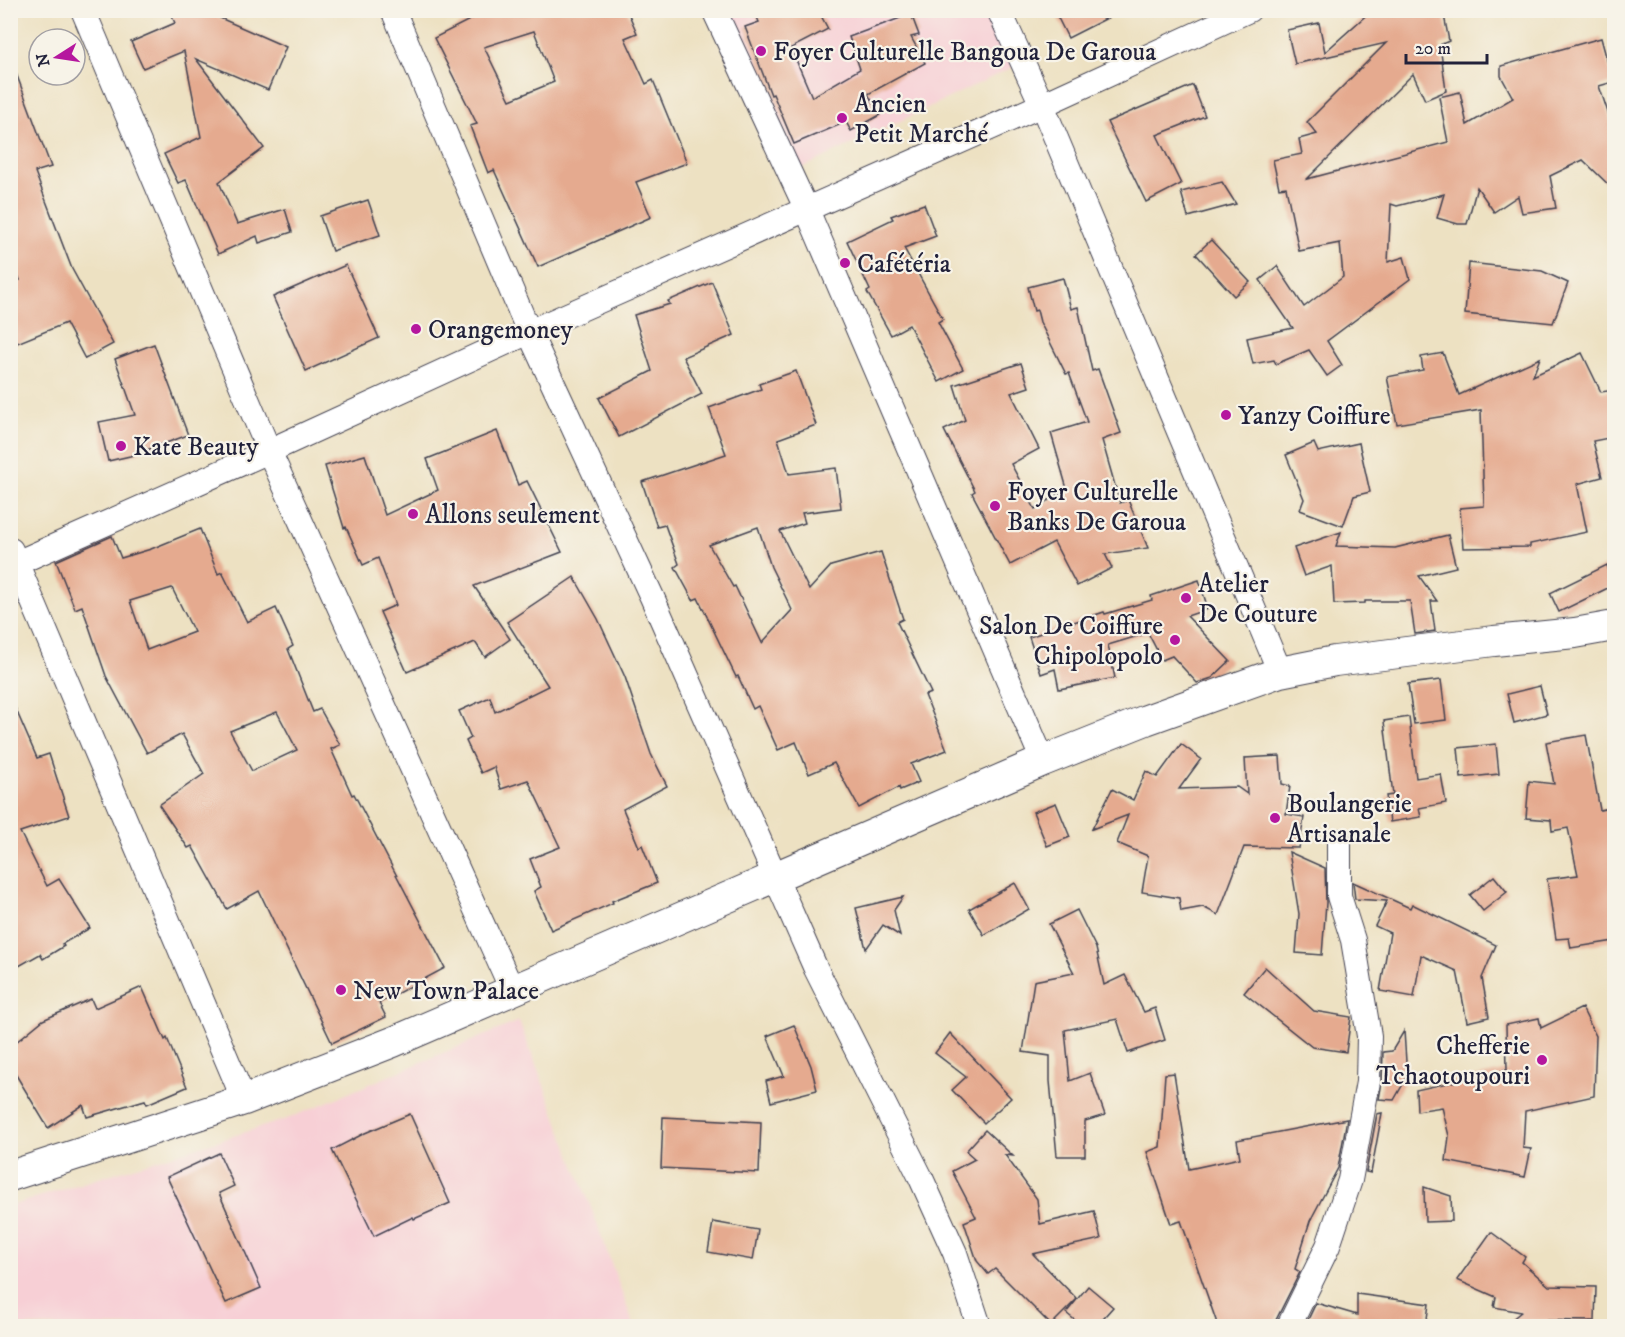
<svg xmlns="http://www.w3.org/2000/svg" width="1625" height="1337" font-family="'IM FELL DW Pica',serif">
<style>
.built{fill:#f7cfd5}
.building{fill:#e5aa8f;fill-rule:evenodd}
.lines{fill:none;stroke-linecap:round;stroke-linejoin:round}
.minor-casing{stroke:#403f4f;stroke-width:26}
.tertiary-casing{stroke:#403f4f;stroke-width:32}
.minor{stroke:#fff;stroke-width:24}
.tertiary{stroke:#fff;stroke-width:30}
.poi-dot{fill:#b5179e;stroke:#f7f3e8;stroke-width:2}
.labels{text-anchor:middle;stroke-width:4.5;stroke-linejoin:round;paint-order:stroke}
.poi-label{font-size:26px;fill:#22223b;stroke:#f7f3e8;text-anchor:start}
</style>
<rect width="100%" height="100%" fill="#f7f3e8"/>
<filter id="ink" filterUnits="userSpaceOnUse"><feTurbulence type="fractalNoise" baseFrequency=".0167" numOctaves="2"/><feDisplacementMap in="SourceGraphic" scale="12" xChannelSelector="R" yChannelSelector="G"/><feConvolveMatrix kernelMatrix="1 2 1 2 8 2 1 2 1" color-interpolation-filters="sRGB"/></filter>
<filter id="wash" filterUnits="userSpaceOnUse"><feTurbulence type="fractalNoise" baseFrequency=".008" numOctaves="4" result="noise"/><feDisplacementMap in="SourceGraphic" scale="24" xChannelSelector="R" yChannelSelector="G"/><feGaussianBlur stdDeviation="1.35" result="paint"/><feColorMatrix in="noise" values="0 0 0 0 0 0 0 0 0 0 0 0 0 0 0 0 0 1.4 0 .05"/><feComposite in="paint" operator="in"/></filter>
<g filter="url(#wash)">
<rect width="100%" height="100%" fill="#ede1c2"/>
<g class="built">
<polygon points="727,11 987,11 1013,67 800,169"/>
<polygon points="519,1021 592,1210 634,1326 11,1326 10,1206 287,1119"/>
</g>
<g id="blocks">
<g class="building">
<polygon points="169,10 202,10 286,47 268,90 196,59 264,148 219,182 237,224 285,209 292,232 259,243 257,236 218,254 186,180 178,183 164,154 201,137 184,51 143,68 131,42 175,23"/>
<path d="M489,10H627L637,33L625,38L646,84L653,80L687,163L636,182L651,217L538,267L494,170L488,173L470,126L477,124L434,38ZM534,31L554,82L510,100L484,47Z"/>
<polygon points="754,10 818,10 828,29 791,48 812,97 860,69 849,37 911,14 919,35 911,37 925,63 868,94 880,115 851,131 846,122 794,144 773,94 771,95 745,27 759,22"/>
<polygon points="1054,10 1123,10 1068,38"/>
<polygon points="1372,10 1443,10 1449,41 1440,45 1446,91 1425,100 1413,74 1307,179 1448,142 1439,97 1460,92 1467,125 1513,98 1501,76 1501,66 1601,38 1613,82 1599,86 1614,130 1614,190 1583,160 1550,176 1556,208 1522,213 1518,196 1494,212 1477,187 1467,224 1458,224 1437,218 1444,194 1397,206 1391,204 1388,262 1404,257 1410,279 1327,341 1342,365 1327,376 1309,350 1276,364 1274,360 1253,364 1247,338 1293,328 1260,280 1277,266 1304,307 1343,277 1340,243 1299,251 1286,187 1279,188 1273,160 1302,154 1299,139 1317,134 1307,122 1386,43 1295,64 1287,30 1319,23 1325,52"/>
<polygon points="10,65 13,65 51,167 35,172 72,269 113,344 85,359 66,323 10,346 10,283 20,280 10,254"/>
<polygon points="1193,85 1205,116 1157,135 1181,184 1146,202 1107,122"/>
<polygon points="1222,182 1236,204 1188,217 1181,192"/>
<polygon points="368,200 380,235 332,251 320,216"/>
<polygon points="924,204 936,236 904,248 943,319 938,322 963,369 939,382 909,325 891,335 867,292 870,290 847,241 893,219 891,216"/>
<polygon points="1211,240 1250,282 1234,296 1196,254"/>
<polygon points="1469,263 1542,271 1568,283 1553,323 1465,314"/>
<polygon points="346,265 379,338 306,371 273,297"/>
<polygon points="1063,278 1071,309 1078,307 1092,371 1098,369 1121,433 1102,440 1120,503 1128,500 1148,548 1105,554 1112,568 1077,586 1054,542 1010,565 972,493 975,491 944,430 965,420 954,385 1021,363 1029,387 1011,393 1039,449 1011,464 1035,509 1067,489 1051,433 1087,422 1069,373 1066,374 1040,322 1037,310 1034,311 1028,287"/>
<polygon points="712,282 734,335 683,357 702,394 619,437 599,398 652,371 634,315 670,304 668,301"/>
<polygon points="154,344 188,435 130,456 108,461 99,422 135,415 115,359"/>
<polygon points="1443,353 1459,395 1540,358 1533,376 1582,353 1601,392 1614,390 1614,437 1593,441 1602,477 1577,484 1587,532 1530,544 1530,547 1463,548 1460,508 1484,506 1481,410 1397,424 1387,377 1423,370 1421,357"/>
<path d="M796,371L816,425L778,439L789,474L836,468L841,508L802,513L805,523L780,531L809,590L831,566L881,552L903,619L897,622L931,693L925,695L947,750L911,764L919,782L900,790L899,787L859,808L834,763L809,774L796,742L778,750L758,706L753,709L738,676L736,677L698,598L693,600L675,567L679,564L665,525L657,527L642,482L726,454L709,408L761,389L759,384ZM758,527L771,567L792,610L762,643L735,586L733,587L709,545Z"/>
<polygon points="497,431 518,485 527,481 562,552 474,586 510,639 485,657 475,642 407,672 380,612 396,605 378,558 363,565 346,527 344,528 325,466 365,455 385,515 438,490 427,459"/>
<polygon points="1314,443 1318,452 1359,443 1370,492 1354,496 1343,526 1300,510 1304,499 1286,455"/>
<path d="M200,529L218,574L222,572L247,622L276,608L293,646L288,649L313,712L320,709L340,745L331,749L352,795L354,794L445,968L379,1003L386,1017L332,1043L259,891L227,909L192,846L188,848L159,805L204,774L182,734L147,753L106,676L82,606L75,609L56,561L112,536L121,558L151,549ZM172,588L194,632L147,650L130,601ZM277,712L297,750L252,771L230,731Z"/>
<polygon points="1341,532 1336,546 1395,548 1448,535 1456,567 1419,576 1437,601 1431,601 1435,631 1415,634 1410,601 1365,601 1365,603 1334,604 1332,566 1304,576 1294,548"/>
<polygon points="1607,565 1614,585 1559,612 1550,593"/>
<polygon points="574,577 598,619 625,677 651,754 667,786 623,809 639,847 642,845 657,883 612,901 613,903 551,930 534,891 541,887 530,859 560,847 528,780 501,789 494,767 481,773 466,741 471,738 459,711 490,697 495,712 548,686 507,622"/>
<polygon points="1199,580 1208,609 1187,616 1230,661 1212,678 1197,683 1172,656 1162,660 1148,633 1108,645 1115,678 1059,689 1055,669 1041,674 1029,637 1104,612 1105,614 1152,600 1151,596"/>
<polygon points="1441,680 1446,720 1414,724 1408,684"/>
<polygon points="1540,686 1547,714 1514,723 1507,694"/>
<polygon points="10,696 37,758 49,754 69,816 20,832 47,886 59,879 90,928 62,944 64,946 43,959 40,954 19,966 10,950"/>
<polygon points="1409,717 1416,778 1441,774 1446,803 1419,808 1421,817 1390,822 1386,796 1393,795 1384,721"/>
<polygon points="1586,735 1600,810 1614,807 1614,941 1571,948 1569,938 1556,939 1547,879 1578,875 1568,828 1552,831 1551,820 1526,818 1529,781 1554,784 1546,742"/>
<polygon points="1181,744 1201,759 1179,789 1237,787 1247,794 1245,758 1280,756 1282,784 1290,786 1286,814 1304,817 1299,848 1244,847 1218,915 1203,907 1181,911 1179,898 1142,892 1148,856 1117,843 1128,815 1092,829 1112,789 1133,800 1146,771 1157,777"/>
<polygon points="1496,744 1499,774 1461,778 1458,748"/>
<polygon points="1056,803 1070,837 1047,846 1033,812"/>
<polygon points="1289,852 1325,868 1326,903 1322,955 1296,953 1299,914"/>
<polygon points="1494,876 1507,892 1483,911 1470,895"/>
<polygon points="1353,882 1410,908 1412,904 1496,945 1482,978 1489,1017 1467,1022 1457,971 1421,955 1414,997 1380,991 1390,933 1375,926 1387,901 1355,899"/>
<polygon points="1015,883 1029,909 984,935 969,909"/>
<polygon points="903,897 894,910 900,936 883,925 866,949 856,908"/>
<polygon points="1077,910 1096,948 1104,985 1125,975 1144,1012 1155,1008 1165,1040 1128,1053 1117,1019 1065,1030 1070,1081 1090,1073 1105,1115 1085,1121 1085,1156 1057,1156 1050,1081 1050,1056 1023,1052 1034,981 1074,973 1049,924"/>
<polygon points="1265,967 1314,1011 1351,1017 1346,1052 1312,1047 1244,993"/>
<polygon points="142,987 165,1040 167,1038 187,1087 147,1104 145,1100 87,1117 83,1105 48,1128 10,1065 10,1047 43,1020 91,999 95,1008"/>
<polygon points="1582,1008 1596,1036 1594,1096 1525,1111 1523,1148 1531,1149 1525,1177 1446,1161 1449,1136 1442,1107 1417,1111 1416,1090 1507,1070 1506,1025 1539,1018 1541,1028"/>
<polygon points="794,1025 811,1066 817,1090 771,1102 766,1081 784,1076 767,1036"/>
<polygon points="1404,1031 1407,1077 1394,1100 1379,1099 1382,1082 1383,1052 1392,1051"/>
<polygon points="950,1033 1011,1098 984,1123 952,1090 966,1077 935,1053"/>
<polygon points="1174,1073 1189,1169 1240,1158 1237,1140 1347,1119 1338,1168 1310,1221 1295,1269 1300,1272 1276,1320 1275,1326 1218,1326 1181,1221 1171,1224 1147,1152 1160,1147 1165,1074"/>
<polygon points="1382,1113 1371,1173 1366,1172 1377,1114"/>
<polygon points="410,1114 450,1203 414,1219 413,1217 374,1236 332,1150 365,1133"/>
<polygon points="663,1117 761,1122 759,1173 661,1168"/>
<polygon points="985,1130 1013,1156 1005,1155 1037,1199 1040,1224 1094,1211 1101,1239 1033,1254 1077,1299 1051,1325 995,1269 988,1274 977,1261 964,1222 976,1217 952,1171 975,1159 966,1151"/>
<polygon points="219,1153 234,1186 219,1193 261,1288 226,1303 167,1177"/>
<polygon points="1424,1187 1451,1196 1452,1221 1425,1222"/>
<polygon points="713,1222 758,1230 753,1260 708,1252"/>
<polygon points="1491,1232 1525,1257 1522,1262 1549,1286 1596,1287 1595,1321 1511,1320 1521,1312 1494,1307 1496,1297 1457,1280"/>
<polygon points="1088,1286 1113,1307 1096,1326 1082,1326 1066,1313"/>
<polygon points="1357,1294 1429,1304 1426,1326 1305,1326 1316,1303 1357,1315"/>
</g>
</g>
</g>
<g filter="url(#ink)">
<use href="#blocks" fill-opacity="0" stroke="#403f4f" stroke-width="1.5"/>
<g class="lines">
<defs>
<g id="minor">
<polyline points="83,10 269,451 513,992"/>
<polyline points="393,10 529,332 652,597 816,969 920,1176 955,1253 979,1326"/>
<polyline points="714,10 807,210 1043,761"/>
<polyline points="999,10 1042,105 1280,672"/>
<polyline points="11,550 244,1100"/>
<polyline points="10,566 269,451 529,332 1042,105 1249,10"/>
<polyline points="1289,1326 1328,1246 1350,1180 1368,1082 1369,1036 1353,940 1339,896 1339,841"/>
</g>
<polyline id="tertiary" points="10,1176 244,1100 393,1042 1043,761 1146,720 1280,672 1335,661 1494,641 1575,633 1614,626"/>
</defs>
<use href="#minor" class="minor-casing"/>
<use href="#tertiary" class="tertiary-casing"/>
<use href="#minor" class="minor"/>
<use href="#tertiary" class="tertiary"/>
</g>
</g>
<g class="poi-dot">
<circle cx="761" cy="51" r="6"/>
<circle cx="842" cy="118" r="6"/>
<circle cx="845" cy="263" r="6"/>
<circle cx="416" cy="329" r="6"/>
<circle cx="1226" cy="415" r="6"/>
<circle cx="121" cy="446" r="6"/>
<circle cx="995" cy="506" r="6"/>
<circle cx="413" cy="514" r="6"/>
<circle cx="1186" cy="598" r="6"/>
<circle cx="1175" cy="640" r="6"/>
<circle cx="1275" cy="818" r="6"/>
<circle cx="341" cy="990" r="6"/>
<circle cx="1542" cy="1060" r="6"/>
</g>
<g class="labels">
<g class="poi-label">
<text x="773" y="60">Foyer Culturelle Bangoua De Garoua</text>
<text x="854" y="112">Ancien<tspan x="854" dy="30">Petit Marché</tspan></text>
<text x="857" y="272">Cafétéria</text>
<text x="428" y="338">Orangemoney</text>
<text x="1238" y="424">Yanzy Coiffure</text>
<text x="133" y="455">Kate Beauty</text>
<text x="1007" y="500">Foyer Culturelle<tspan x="1007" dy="30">Banks De Garoua</tspan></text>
<text x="425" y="523">Allons seulement</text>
<text x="1198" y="592">Atelier<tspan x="1198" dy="30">De Couture</tspan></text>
<text x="1163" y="634" text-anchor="end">Salon De Coiffure<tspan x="1163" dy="30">Chipolopolo</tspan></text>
<text x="1287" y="812">Boulangerie<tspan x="1287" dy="30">Artisanale</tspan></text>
<text x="353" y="999">New Town Palace</text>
<text x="1530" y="1054" text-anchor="end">Chefferie<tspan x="1530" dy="30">Tchaotoupouri</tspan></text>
</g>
</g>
<rect width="1625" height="1337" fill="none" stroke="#f7f3e8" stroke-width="36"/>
<g transform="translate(57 57) rotate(258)"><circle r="28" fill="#f7f3e8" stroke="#a29fa3" stroke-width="1.5"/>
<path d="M0-4.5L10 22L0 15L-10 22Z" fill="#b5179e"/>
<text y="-9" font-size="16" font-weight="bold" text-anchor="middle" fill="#22223b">N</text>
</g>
<path d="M1406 54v9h81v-9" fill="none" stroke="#22223b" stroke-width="3"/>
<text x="1415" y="54" font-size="18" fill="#22223b" stroke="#f7f3e8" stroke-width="4.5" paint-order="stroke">20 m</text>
</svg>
